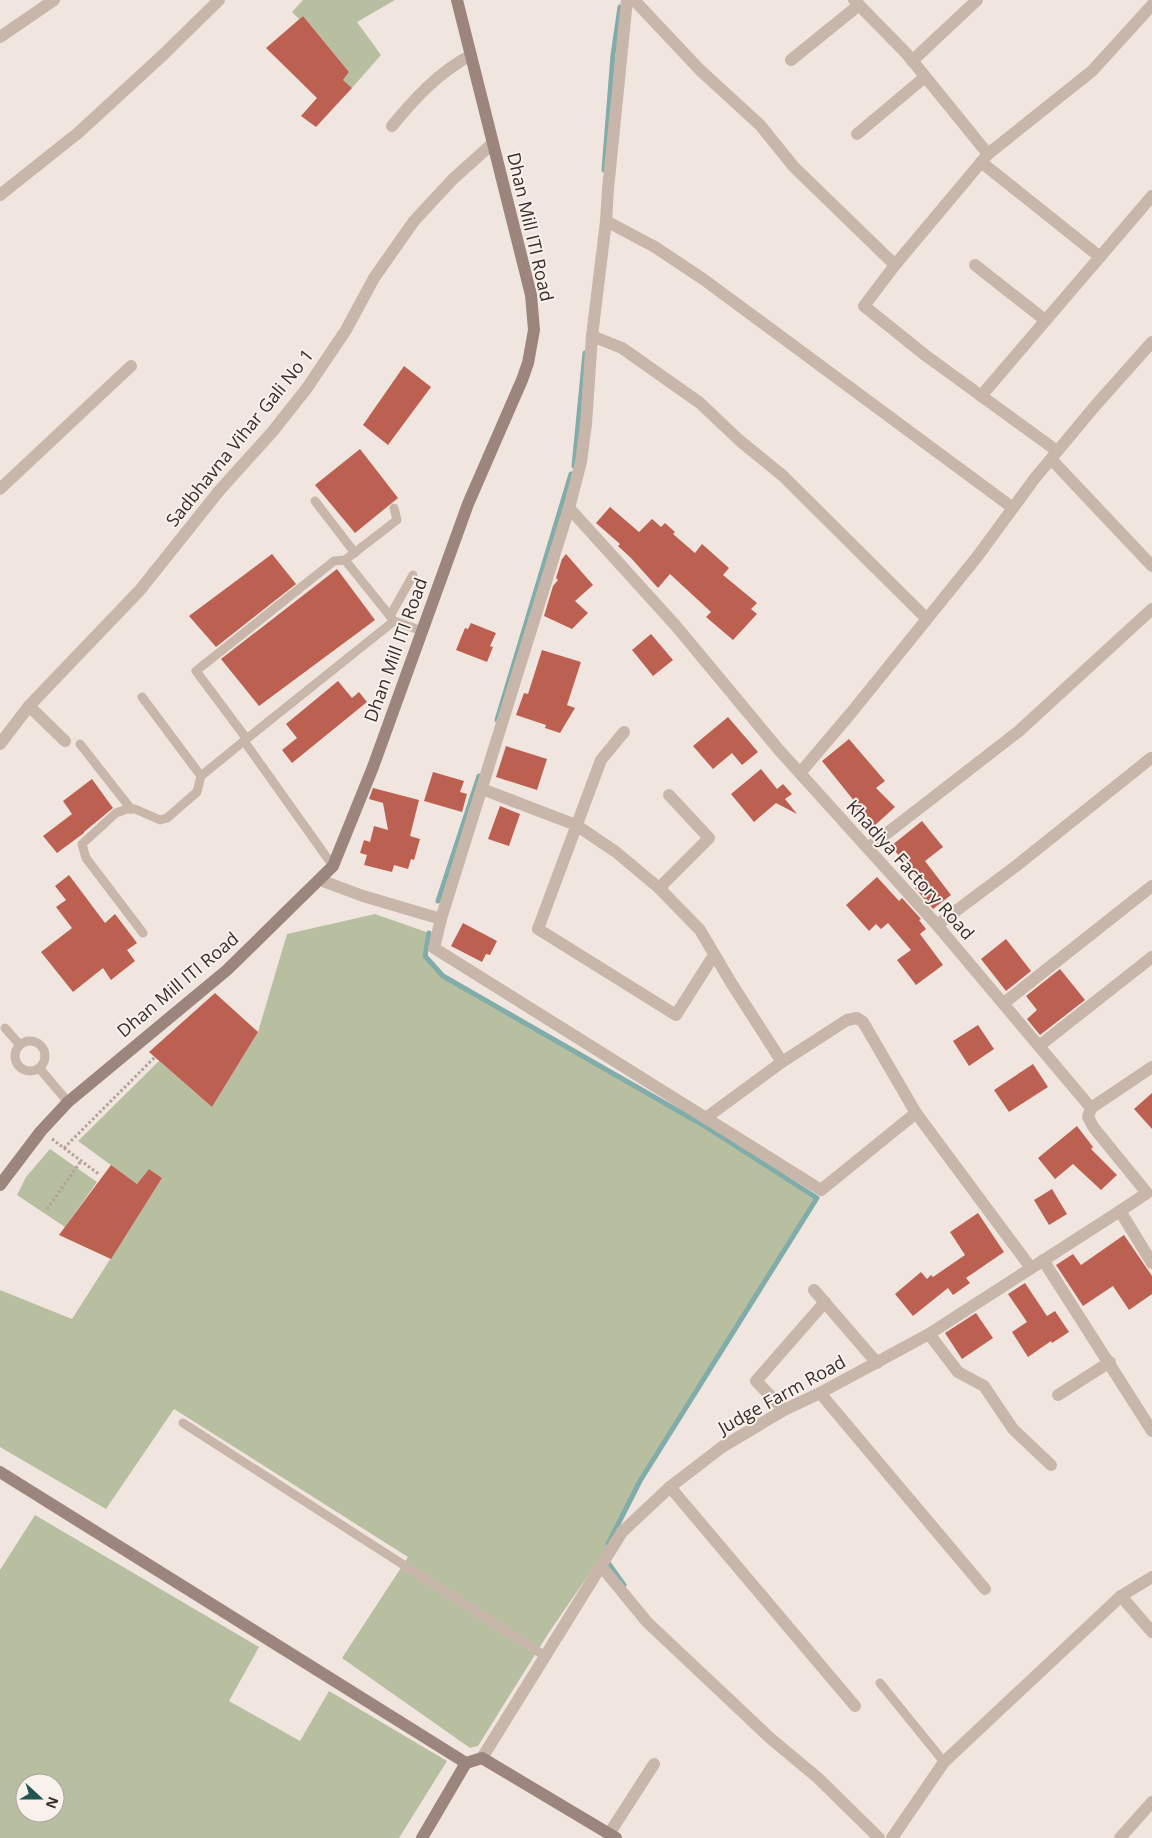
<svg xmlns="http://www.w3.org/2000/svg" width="1152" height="1838" font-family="'Open Sans',sans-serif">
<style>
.green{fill:#b8bfa0;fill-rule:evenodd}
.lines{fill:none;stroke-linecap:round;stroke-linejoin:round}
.stream{stroke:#80aca9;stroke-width:5}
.building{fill:#bc6051}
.path{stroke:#b4a096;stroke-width:3;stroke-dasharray:2.5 2.5;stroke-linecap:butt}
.lane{stroke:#c8b6ab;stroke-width:9}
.street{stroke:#c8b6ab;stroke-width:12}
.secondary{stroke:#9c857d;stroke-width:12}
.labels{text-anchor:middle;stroke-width:4;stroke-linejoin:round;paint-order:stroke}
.street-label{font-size:18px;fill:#372d2a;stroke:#f9f1eb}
</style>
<rect width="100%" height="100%" fill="#f1e6df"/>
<g class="green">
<polygon points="303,0 395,0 357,22 381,55 352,88 343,80 349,72 303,16 299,19 292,12"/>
<polygon points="375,914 429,933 425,956 443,976 703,1125 817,1198 640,1481 602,1555 548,1634 478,1746 470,1748 342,1658 408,1557 174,1409 106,1509 0,1447 0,1290 72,1319 162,1178 149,1169 137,1184 78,1141 159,1061 212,1107 258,1032 287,934"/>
<polygon points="50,1149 97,1182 65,1227 17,1195 26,1177"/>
<path d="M35,1515L259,1647L229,1701L300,1741L329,1691L447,1761L399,1838H0V1570ZM25,1783H55V1813H25Z"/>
</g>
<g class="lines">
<g class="stream">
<polyline points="604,170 613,55 620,7"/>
<polyline points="574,466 585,353"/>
<polyline points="497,720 571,474"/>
<polyline points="438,901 479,776"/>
<polyline points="429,933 425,956 443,976 703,1125 817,1198 640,1481 608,1544"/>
<polyline points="609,1564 624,1585"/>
</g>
</g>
<g class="building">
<polygon points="303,16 349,72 343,80 352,88 316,127 301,116 317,98 266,48"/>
<polygon points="404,366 431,387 388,445 363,425"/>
<polygon points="360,449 398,498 355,533 315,485"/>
<polygon points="610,507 639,532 652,519 661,527 665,523 675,532 673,534 695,553 702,544 729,568 723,575 757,603 751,609 757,614 733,640 706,617 711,612 670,574 658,588 631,558 618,546 620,544 596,523"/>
<polygon points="272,554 296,584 216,647 189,616"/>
<polygon points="566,554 593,585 575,601 588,613 572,629 544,616 553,586 558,580 556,578 562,559"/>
<polygon points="337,569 375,620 259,706 221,659"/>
<polygon points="471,623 496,633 490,646 493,647 487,662 456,650 465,628 468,629"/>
<polygon points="651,634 673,660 653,676 632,650"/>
<polygon points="542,650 581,662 567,705 575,708 560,733 545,728 546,725 516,715 524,693 528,694"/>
<polygon points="338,681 352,698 359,692 367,702 292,763 282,750 297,738 286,724"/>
<polygon points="728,717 758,752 742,765 732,753 713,769 693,746"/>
<polygon points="849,739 885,781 876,788 895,807 873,827 856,810 859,807 822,761"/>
<polygon points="506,746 547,759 537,790 496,777"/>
<polygon points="761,769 777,789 783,784 792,794 785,799 797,814 776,803 754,822 731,794"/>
<polygon points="433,772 464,781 460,792 467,794 462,812 424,801"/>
<polygon points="92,779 113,808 84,832 84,833 57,853 43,836 72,814 63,801"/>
<polygon points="373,788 419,800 410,836 420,839 414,860 411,859 408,869 394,865 392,872 364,865 367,855 360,853 364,840 370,842 374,826 388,830 383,803 369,799"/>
<polygon points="500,806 520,814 509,846 488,839"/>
<polygon points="922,821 943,847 925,861 951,895 933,909 915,888 918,885 914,879 917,878 891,846"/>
<polygon points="69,875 105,923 115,914 137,943 127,950 135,961 111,980 103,968 73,992 41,952 72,928 56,907 66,900 55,886"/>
<polygon points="877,877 899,901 902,898 921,919 919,920 926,929 920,934 943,965 916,985 897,960 911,950 888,923 881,929 876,924 869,931 846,905"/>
<polygon points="463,923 497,941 490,955 486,954 482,962 451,946"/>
<polygon points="1006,939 1031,971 1006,991 981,959"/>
<polygon points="1060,969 1085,1000 1040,1035 1027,1019 1037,1010 1026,996"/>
<polygon points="215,993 258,1032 212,1107 149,1052"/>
<polygon points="978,1025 994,1049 969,1066 953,1041"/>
<polygon points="1033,1064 1048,1087 1009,1112 994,1090"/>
<polygon points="1152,1093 1152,1129 1134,1109"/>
<polygon points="1077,1126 1093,1147 1091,1149 1117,1175 1101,1190 1073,1164 1055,1179 1038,1158"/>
<polygon points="111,1165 137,1184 149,1169 162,1178 111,1259 59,1235"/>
<polygon points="1052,1189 1067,1214 1049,1225 1034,1200"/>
<polygon points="978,1213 1004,1252 966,1278 970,1283 953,1295 948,1288 913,1316 895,1294 921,1272 927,1279 931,1275 933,1277 965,1255 950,1232"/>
<polygon points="1124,1235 1152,1276 1152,1294 1129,1310 1113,1286 1083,1306 1056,1265 1073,1254 1081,1265"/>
<polygon points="1025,1283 1047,1316 1055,1311 1069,1332 1052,1343 1051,1341 1028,1357 1012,1332 1027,1322 1008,1294"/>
<polygon points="976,1313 993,1338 962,1359 945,1333"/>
</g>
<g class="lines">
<g class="path">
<polyline points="52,1139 100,1175"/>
<polyline points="64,1148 155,1057"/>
<polyline points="47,1209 81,1161"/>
</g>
<g class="lane">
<polyline points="315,501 355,553"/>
<polyline points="394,508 397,520 345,560 394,621 422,631"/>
<polyline points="390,616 413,575"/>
<polyline points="142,697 201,776"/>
<polyline points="246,738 196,671 334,561 345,560"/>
<polyline points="80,744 131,809"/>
<polyline points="333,866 244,741 394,621"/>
<polyline points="143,933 86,858 82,844 116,813 127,809 135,809 160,820 167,818 197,792 201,776 244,741"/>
<polyline points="5,1028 20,1045"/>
<circle cx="30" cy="1056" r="15"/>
<polyline points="40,1069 68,1102"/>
<polyline points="183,1423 545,1656"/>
<polyline points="880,1683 944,1762"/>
</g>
<g class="street">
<polyline points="634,0 700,70 760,125 794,167 895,265"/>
<polyline points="854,0 906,53 988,154"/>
<polyline points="0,37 54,0"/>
<polyline points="791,60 859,5"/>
<polyline points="912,61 977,0"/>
<path d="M392,126C414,99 439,72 471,55"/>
<polyline points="857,134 925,77"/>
<polyline points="981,162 1100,257"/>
<polyline points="0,195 78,133 164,54 219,0"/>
<polyline points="606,221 655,247 703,279 1013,508"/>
<polyline points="975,265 1045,320"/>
<polyline points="592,336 622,348 700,403 739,440 783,476 926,618"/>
<polyline points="981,396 1152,196"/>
<polyline points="1057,451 925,355 864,306 895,265 988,154 1092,71 1152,5"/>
<polyline points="1051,459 1152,566"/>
<polyline points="0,489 131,366"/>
<polyline points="569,508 676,626 779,750 937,925 1091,1108 1088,1117 1094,1128 1147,1193 1120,1211 1152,1263"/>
<polyline points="29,706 65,741"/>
<polyline points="624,732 601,760 538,929 676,1015 714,955"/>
<polyline points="0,744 29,706 140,590 219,491 273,431 307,388 346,330 374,278 414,221 453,179 492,144"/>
<polyline points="800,773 851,713 977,557 1035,478 1095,406 1152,342"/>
<polyline points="482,789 576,825 616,852 659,888 700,930 730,981 782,1062"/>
<polyline points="868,848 1019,731 1152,609"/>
<polyline points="320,880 363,896 441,919 569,508 581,462 586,424 592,336 606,221 608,189 627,0"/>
<polyline points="659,888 709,838 669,795"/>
<polyline points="441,919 434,948 821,1190 916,1113"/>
<polyline points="937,925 1016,866 1151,758 1152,759"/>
<polyline points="1004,1003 1152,886"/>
<polyline points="1039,1046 1152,957"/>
<polyline points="1091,1108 1152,1067"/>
<polyline points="707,1117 782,1062 847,1020 857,1018 863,1022 916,1113 1031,1268"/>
<polyline points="1043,1260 1152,1431"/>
<polyline points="814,1290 877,1363"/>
<polyline points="929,1334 958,1372 984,1386 1013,1429 1051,1465"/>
<polyline points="820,1393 985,1589"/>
<polyline points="1058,1395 1110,1362"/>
<polyline points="784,1410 756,1381 825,1302"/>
<polyline points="670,1487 855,1706"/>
<polyline points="601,1566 647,1622 770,1738 818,1778 879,1838"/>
<polyline points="1121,1596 1152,1632"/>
<polyline points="482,1758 622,1532 670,1487 722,1447 784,1410 820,1393 929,1334 1120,1211"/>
<polyline points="609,1834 654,1764"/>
<polyline points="892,1838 944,1762 1121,1596 1152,1577"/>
<polyline points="1120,1838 1152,1802"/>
</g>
<g class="secondary">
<polyline points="0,1185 41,1131 68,1102 227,970 333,866 373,767 468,504 522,380 528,363 534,330 531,295 457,0"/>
<polyline points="0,1472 466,1763 482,1758 616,1838"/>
<polyline points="422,1838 466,1763"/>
</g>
</g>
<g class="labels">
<g class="street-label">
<text transform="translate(530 227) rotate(77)" y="6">Dhan Mill ITI Road</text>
<text transform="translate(240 438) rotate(-51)" y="6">Sadbhavna Vihar Gali No 1</text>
<text transform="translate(396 650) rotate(-70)" y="6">Dhan Mill ITI Road</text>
<text transform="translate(910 870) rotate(48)" y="6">Khadiya Factory Road</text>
<text transform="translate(178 985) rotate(-40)" y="6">Dhan Mill ITI Road</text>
<text transform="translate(782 1395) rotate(-29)" y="6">Judge Farm Road</text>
</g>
</g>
<g transform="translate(40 1798) rotate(111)"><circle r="24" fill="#f9f1eb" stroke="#aba39e"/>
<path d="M0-4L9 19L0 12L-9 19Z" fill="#235553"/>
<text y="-8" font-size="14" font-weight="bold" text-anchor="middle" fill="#372d2a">N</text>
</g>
</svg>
